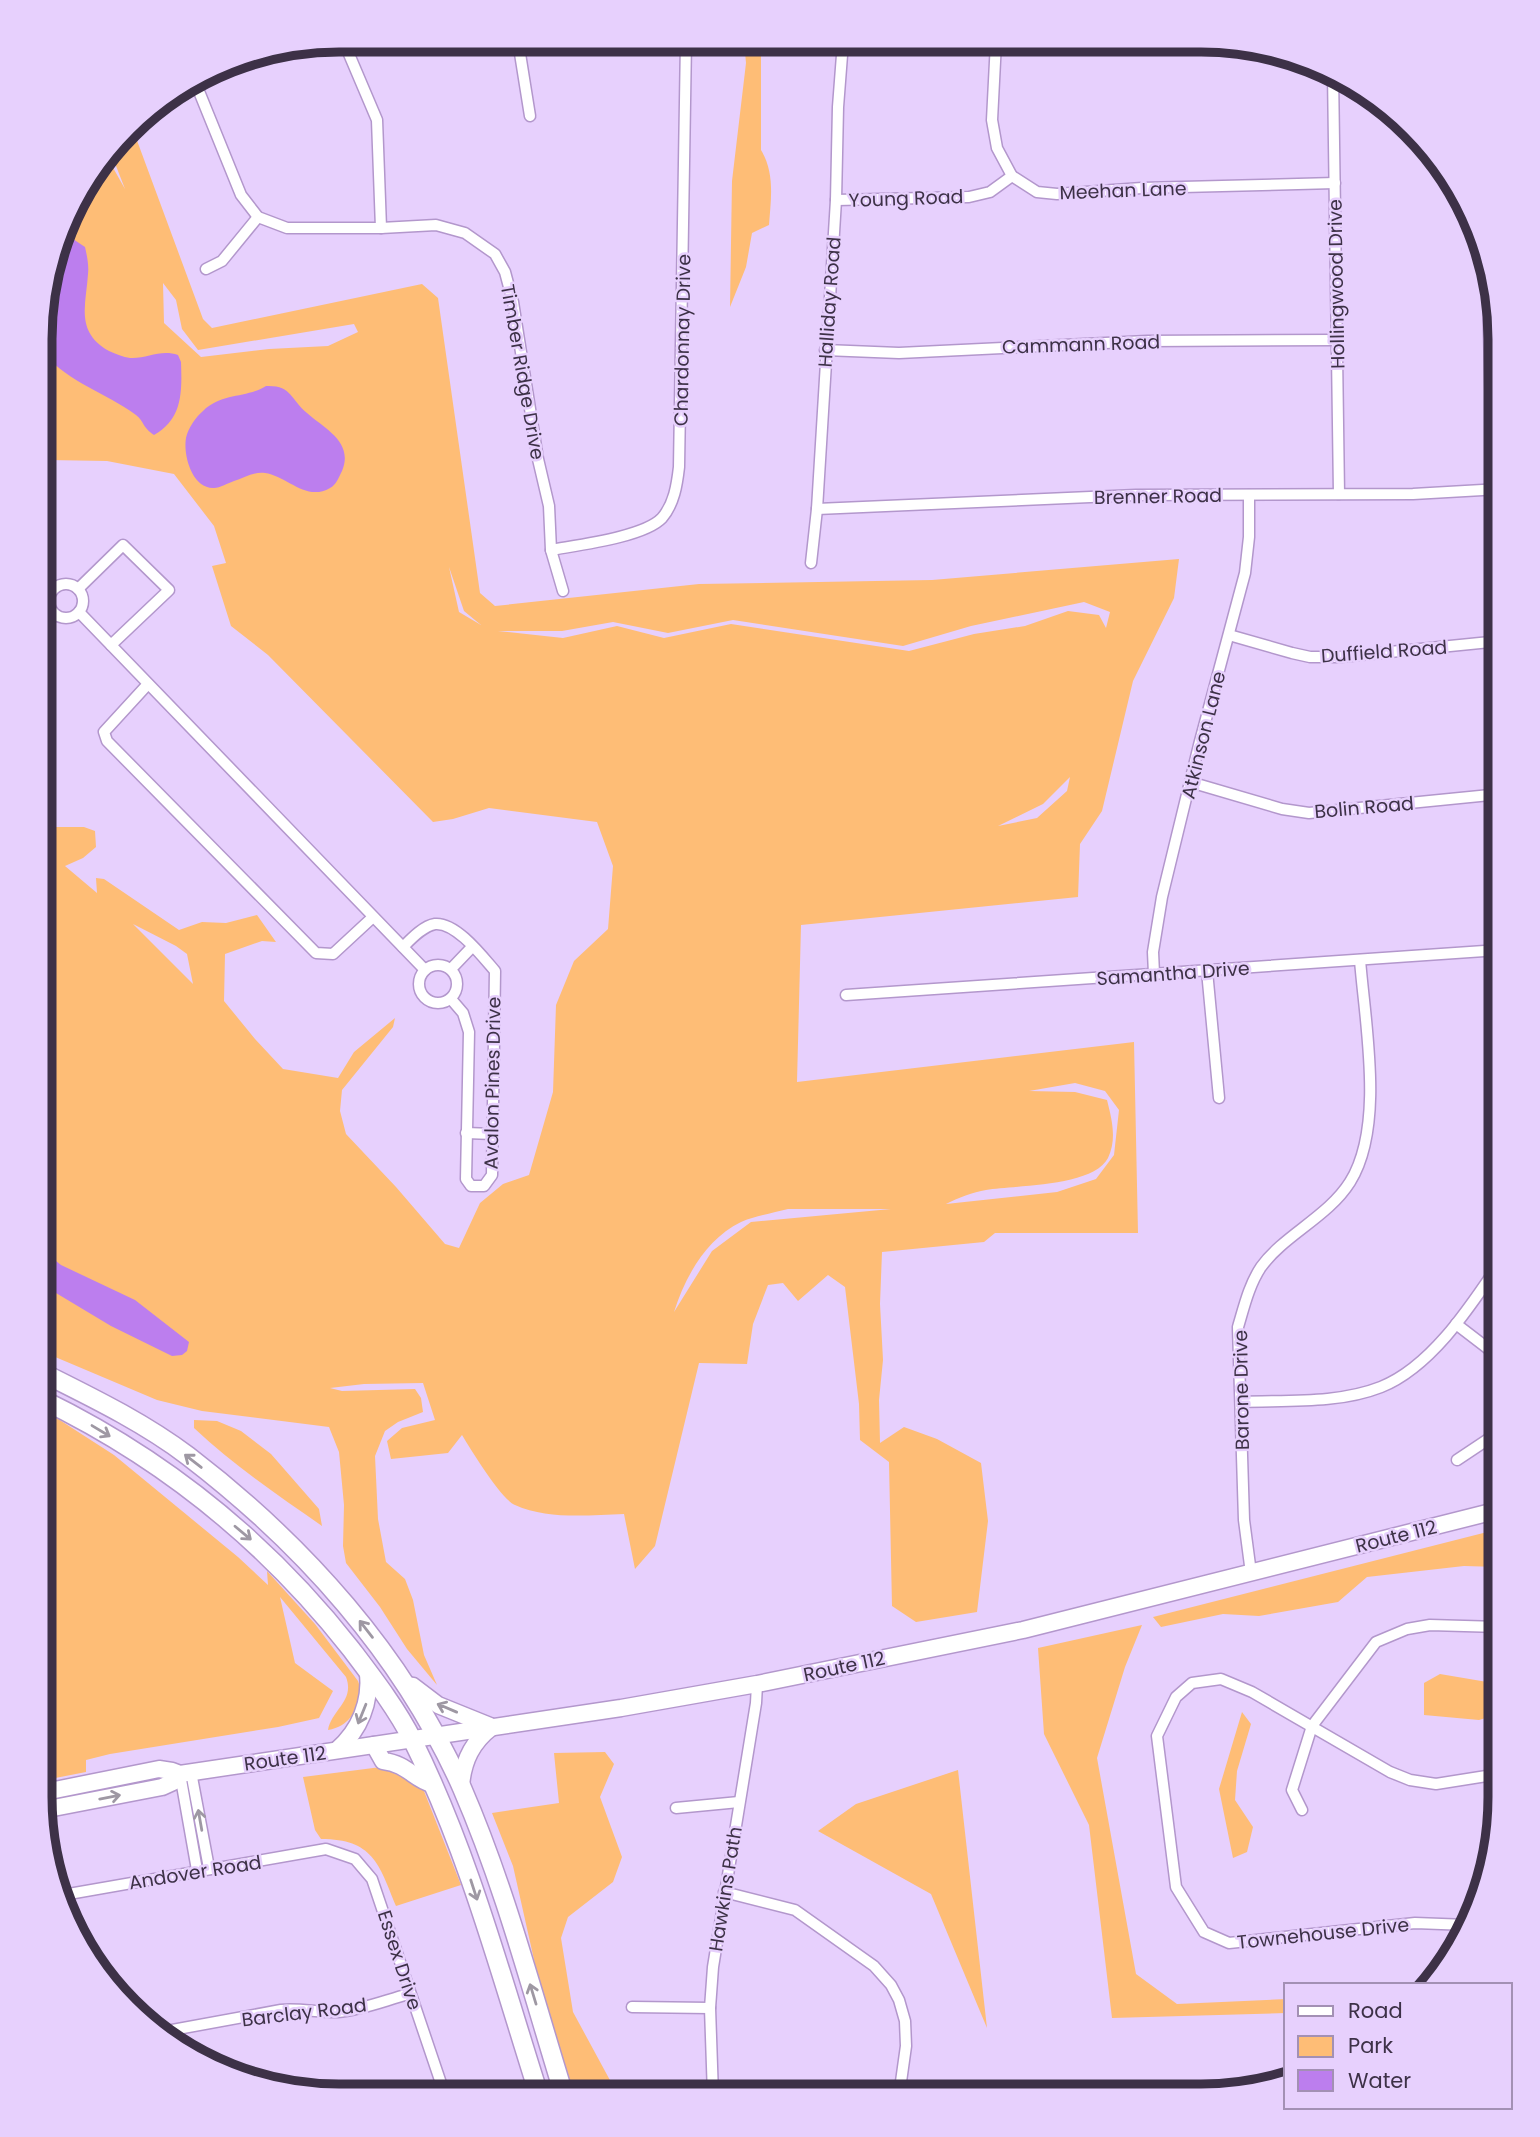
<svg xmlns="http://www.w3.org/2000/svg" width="1540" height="2137" font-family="Poppins,sans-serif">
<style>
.green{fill:#febd76;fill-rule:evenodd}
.water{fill:#bc7eee}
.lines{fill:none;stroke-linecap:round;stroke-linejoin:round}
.street-casing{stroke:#b397cc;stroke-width:13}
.primary-casing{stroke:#b397cc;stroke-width:19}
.highway-casing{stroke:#b397cc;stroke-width:21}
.street{stroke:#fff;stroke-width:10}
.primary{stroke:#fff;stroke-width:16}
.highway{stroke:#fff;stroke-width:18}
.oneway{stroke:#9e98a3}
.labels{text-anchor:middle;stroke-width:5;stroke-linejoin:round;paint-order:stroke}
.street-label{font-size:19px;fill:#3d3147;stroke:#e7d0fd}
.rim{fill:none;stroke:#3d3147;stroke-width:9}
</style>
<rect width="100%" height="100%" fill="#e7d0fd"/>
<g class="green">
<path d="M744,41H761V150C775,173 771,199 769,225L752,233L746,267L730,307L732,181L746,63Z"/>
<path d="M132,127L203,319L212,328L422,284L438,298L480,593L495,606L699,584L932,580L1179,559L1174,598L1133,681L1102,811L1080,844L1078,897L801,925L797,1082L1134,1042L1138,1233H995L984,1242L882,1252L880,1304L883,1360L879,1400L880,1443L904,1427L937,1439L981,1463L988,1521L977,1612L916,1622L892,1606L889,1462L860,1440L859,1404L845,1287L828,1275L798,1301L783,1283L768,1285L753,1324L747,1364L699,1363L655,1546L635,1569L624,1514C589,1515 548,1520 515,1505C501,1499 471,1450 462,1435L448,1453L391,1459L387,1441L402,1428L435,1420L423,1383L364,1384L330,1388L342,1391L415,1389L421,1398L423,1412L398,1422L385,1431L375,1456L378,1519L386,1562L405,1579L413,1600L424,1655L437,1685L407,1649L380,1607L346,1563L343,1546L344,1505L339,1452L329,1427L202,1411L157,1400L41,1351L42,827H84L95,831L96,847L83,858L65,866L97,893L96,878L104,879L179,930L202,922L226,923L257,915L276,942L262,941L225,954L224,1001L255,1039L283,1069L338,1078L354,1052L395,1018L393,1027L342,1090L340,1111L346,1134L396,1187L445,1244L459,1248L480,1203L503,1184L529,1175L553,1092L556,1005L574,961L608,929L613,866L597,822L489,808L453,819L433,822L268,655L231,626L212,566L226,563L214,526L174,474L107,461L48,460L50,474L43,484V300L80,190L107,157L125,189L111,153ZM163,283L176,300L182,329L198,350L354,324L358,332L328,346L269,349L201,357L164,323ZM449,567L464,611L481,625L459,612ZM1084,602L1110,612L1106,628L1099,615L1068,611L1025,626L974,634L909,651L731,624L664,638L617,626L563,638L498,631H562L613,622L668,633L733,620L903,646L971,626ZM1070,777L1067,791L1037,818L998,826L1043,804ZM133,924L176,946L187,954L193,984ZM1075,1083L1105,1091L1119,1110L1114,1155L1096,1179L1057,1192L946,1204C958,1198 973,1192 986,1190C1015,1185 1093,1187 1108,1158C1117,1139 1112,1120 1107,1100L1075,1092L1029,1091ZM788,1209H891L751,1222L712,1251L674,1312C685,1277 706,1239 741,1222C755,1216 773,1213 788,1209Z"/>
<path d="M41,1408L114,1455L238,1557L268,1585L267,1571L315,1624L358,1681L362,1693C355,1712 350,1726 328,1730C332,1709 355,1701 346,1677L280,1597L295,1663L333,1691L319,1718L278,1727L110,1754L86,1760V1772L40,1781Z"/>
<path d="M194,1420L217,1421L241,1431L271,1454L319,1509L322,1526C278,1495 233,1465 194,1428Z"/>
<polygon points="1499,1529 1499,1567 1464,1566 1367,1577 1338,1602 1259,1616 1223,1614 1161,1627 1153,1617"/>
<polygon points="1142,1625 1125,1667 1097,1758 1136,1974 1177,2004 1286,1999 1286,2013 1112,2018 1089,1825 1044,1734 1038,1648"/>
<polygon points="1440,1674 1499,1684 1499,1714 1479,1720 1424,1715 1424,1683"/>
<polygon points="1242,1712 1251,1724 1237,1771 1235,1800 1253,1827 1247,1852 1233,1858 1219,1789"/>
<polygon points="605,1752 614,1764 600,1797 622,1857 613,1882 568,1917 561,1938 573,2012 618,2095 575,2095 546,2013 513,1866 492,1813 559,1803 554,1753"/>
<path d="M381,1767L422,1786L461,1885L396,1906C379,1864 373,1839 321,1839L315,1830L303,1777Z"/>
<polygon points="958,1770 987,2028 931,1894 818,1831 856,1804"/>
</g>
<g class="water">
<path d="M65,236L70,237L85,247C87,256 89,265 88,274C86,305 75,332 109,351C116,354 123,357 130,358C147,359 160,349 178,355L181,362C182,391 183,419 154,435C142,427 144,421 136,415C105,392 71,384 43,353V300Z"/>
<path d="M266,386C292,385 290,399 307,413C325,429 354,442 342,471C339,477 336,485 330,488C306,502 287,476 265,473C255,471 243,478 234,481C228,483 220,488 214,488C192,489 183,455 186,438C188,428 196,417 203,411C223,392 245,399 266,386Z"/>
<polygon points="41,1249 61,1265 135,1300 189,1342 187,1351 182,1355 172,1356 111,1326 51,1290 41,1278"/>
</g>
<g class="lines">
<defs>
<g id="street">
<polyline points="343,40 377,120 381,228"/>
<polyline points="518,41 530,116"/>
<polyline points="996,42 992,120 997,148 1012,176 1037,192 1057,194 1142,188 1335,183"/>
<polyline points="1333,73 1339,494"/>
<polyline points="196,84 241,195 258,217 287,228 381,228 436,225 465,233 495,254 505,272 513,302 538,459 549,506 551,550 563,591"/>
<polyline points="836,200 969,197 990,192 1012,176"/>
<polyline points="206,269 222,261 258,217"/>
<polyline points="1488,290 1493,490"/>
<polyline points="825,350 899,353 1147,341 1337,340"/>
<polyline points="817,509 1136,495 1413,494 1500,489"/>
<path d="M551,550C578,545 644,537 662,518C674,504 677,485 679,467L686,41"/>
<polyline points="811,563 817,509 836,200 838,107 843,42"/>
<circle cx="66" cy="601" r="17"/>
<polyline points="78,589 123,545 169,590 111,645"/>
<polyline points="79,612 425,970"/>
<polyline points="42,627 55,615"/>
<polyline points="1229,635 1292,653 1310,657 1340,657 1500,641"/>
<polyline points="148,684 104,732 107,741 316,953 333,954 373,917"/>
<polyline points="1190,782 1282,809 1309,813 1500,794"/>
<path d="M403,947C411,939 423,926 435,924C456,922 482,956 495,971L492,1175L484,1186H471L466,1179L469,1032L463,1013L451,999"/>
<circle cx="438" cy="984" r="19"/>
<polyline points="451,969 472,947"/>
<polyline points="1207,971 1219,1098"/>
<polyline points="1154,974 1153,952 1162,897 1199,745 1245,573 1249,537 1249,495"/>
<polyline points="846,995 1499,950"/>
<polyline points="466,1133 493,1134"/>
<polyline points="1456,1324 1499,1357"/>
<path d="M1241,1402C1286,1400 1338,1404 1381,1387C1431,1367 1470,1307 1499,1264"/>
<polyline points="1457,1460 1499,1432"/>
<path d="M1251,1573L1244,1520L1238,1327C1244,1307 1249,1285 1261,1267C1284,1235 1328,1217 1350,1182C1385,1126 1365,1024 1360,960"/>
<polyline points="191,1772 209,1868"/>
<polyline points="180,1774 197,1870"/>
<polyline points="676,1808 739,1802"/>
<polyline points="1302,1810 1292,1790 1312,1726 1376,1642 1407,1629 1430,1625 1499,1627"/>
<polyline points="724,1892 795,1910 874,1966 891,1985 899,2000 905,2021 906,2046 899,2096"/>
<polyline points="63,1895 326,1849 355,1859 372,1879 445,2095"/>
<polyline points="1468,1925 1415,1923 1229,1943 1204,1932 1176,1887 1157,1736 1176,1697 1192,1683 1221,1679 1252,1692 1390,1772 1410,1780 1436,1784 1499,1774"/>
<polyline points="632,2007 710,2008"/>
<path d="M156,2033L281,2010C301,2008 319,2013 338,2012C362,2010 386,2000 409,1994"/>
<polyline points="713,2095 710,2008 713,1967 756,1703 757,1684"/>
<polyline points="1156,2097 1219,2092"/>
</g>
<g id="primary">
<polyline points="405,1685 413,1686 438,1705 490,1726"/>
<path d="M374,1745L383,1761C408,1764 413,1779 432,1784"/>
<path d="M337,1750C360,1730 371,1702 368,1672"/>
<path d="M461,1786C463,1761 472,1742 492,1727"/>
<polyline points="40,1793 159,1769 172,1771 180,1774 621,1708 757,1684 1023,1630 1499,1510"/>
<polyline points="43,1810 162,1787 173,1782 180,1774"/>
</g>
<g id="highway">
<path d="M41,1372C91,1397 143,1422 188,1456C303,1544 403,1655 462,1788C505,1887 532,1992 564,2095"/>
<path d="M41,1399C163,1458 267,1542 351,1649C373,1678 397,1709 413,1741C469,1854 501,1976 539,2095"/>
</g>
</defs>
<use href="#street" class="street-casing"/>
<use href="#primary" class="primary-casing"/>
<use href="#highway" class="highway-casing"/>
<use href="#street" class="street"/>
<use href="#primary" class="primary"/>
<use href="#highway" class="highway"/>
</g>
<defs><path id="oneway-shaft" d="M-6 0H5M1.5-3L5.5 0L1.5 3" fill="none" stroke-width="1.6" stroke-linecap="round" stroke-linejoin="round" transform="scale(1.75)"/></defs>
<g class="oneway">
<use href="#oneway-shaft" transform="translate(101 1431) rotate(31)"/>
<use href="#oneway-shaft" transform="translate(193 1461) rotate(-142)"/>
<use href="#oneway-shaft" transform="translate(243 1533) rotate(40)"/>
<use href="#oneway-shaft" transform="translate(366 1629) rotate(-128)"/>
<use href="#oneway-shaft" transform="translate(447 1708) rotate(-157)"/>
<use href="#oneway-shaft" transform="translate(362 1714) rotate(112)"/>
<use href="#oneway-shaft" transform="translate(110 1797) rotate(-11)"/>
<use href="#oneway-shaft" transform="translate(200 1820) rotate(-100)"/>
<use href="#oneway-shaft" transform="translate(474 1890) rotate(72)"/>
<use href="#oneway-shaft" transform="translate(533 1994) rotate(-107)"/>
</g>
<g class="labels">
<g class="street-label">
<text transform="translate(1123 190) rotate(-2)" y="7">Meehan Lane</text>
<text transform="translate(906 198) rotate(-2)" y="7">Young Road</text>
<text transform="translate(1336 284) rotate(-91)" y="7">Hollingwood Drive</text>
<text transform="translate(829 302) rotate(-86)" y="7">Halliday Road</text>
<text transform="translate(682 340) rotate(-89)" y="7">Chardonnay Drive</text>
<text transform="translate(1081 344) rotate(-2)" y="7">Cammann Road</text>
<text transform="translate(523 372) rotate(80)" y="7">Timber Ridge Drive</text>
<text transform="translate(1158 496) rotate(-1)" y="7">Brenner Road</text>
<text transform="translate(1384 651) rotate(-4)" y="7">Duffield Road</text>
<text transform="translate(1203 735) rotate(-76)" y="7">Atkinson Lane</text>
<text transform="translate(1364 807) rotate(-5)" y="7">Bolin Road</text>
<text transform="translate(1173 973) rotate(-4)" y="7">Samantha Drive</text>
<text transform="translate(492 1083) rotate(-89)" y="7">Avalon Pines Drive</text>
<text transform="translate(1241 1390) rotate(-91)" y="7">Barone Drive</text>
<text transform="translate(1396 1536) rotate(-14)" y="7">Route 112</text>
<text transform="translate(844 1666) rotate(-12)" y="7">Route 112</text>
<text transform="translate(285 1758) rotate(-8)" y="7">Route 112</text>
<text transform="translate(195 1872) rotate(-9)" y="7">Andover Road</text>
<text transform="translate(725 1889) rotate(-81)" y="7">Hawkins Path</text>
<text transform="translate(1323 1933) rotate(-6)" y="7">Townehouse Drive</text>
<text transform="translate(400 1960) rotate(72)" y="7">Essex Drive</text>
<text transform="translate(304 2012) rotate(-7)" y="7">Barclay Road</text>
</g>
</g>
<path d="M0 0H1540V2137H0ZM339 52H1201A287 287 0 0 1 1488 339V1797A287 287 0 0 1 1201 2084H339A287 287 0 0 1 52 1797V339A287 287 0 0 1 339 52Z" fill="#e7d0fd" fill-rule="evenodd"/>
<path class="rim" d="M339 52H1201A287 287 0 0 1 1488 339V1797A287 287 0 0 1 1201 2084H339A287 287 0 0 1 52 1797V339A287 287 0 0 1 339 52Z"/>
<rect x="1284" y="1983" width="228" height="126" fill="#e7d0fd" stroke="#a390b4" stroke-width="2"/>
<rect x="1298" y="2006" width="35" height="10" fill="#ffffff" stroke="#a390b4" stroke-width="2"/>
<text x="1348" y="2018" font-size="21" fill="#3d3147">Road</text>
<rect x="1298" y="2036" width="35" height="21" fill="#febd76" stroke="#a390b4" stroke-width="2"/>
<text x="1348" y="2053" font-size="21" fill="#3d3147">Park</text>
<rect x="1298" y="2070" width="35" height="21" fill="#bc7eee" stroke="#a390b4" stroke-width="2"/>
<text x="1348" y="2088" font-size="21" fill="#3d3147">Water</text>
</svg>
